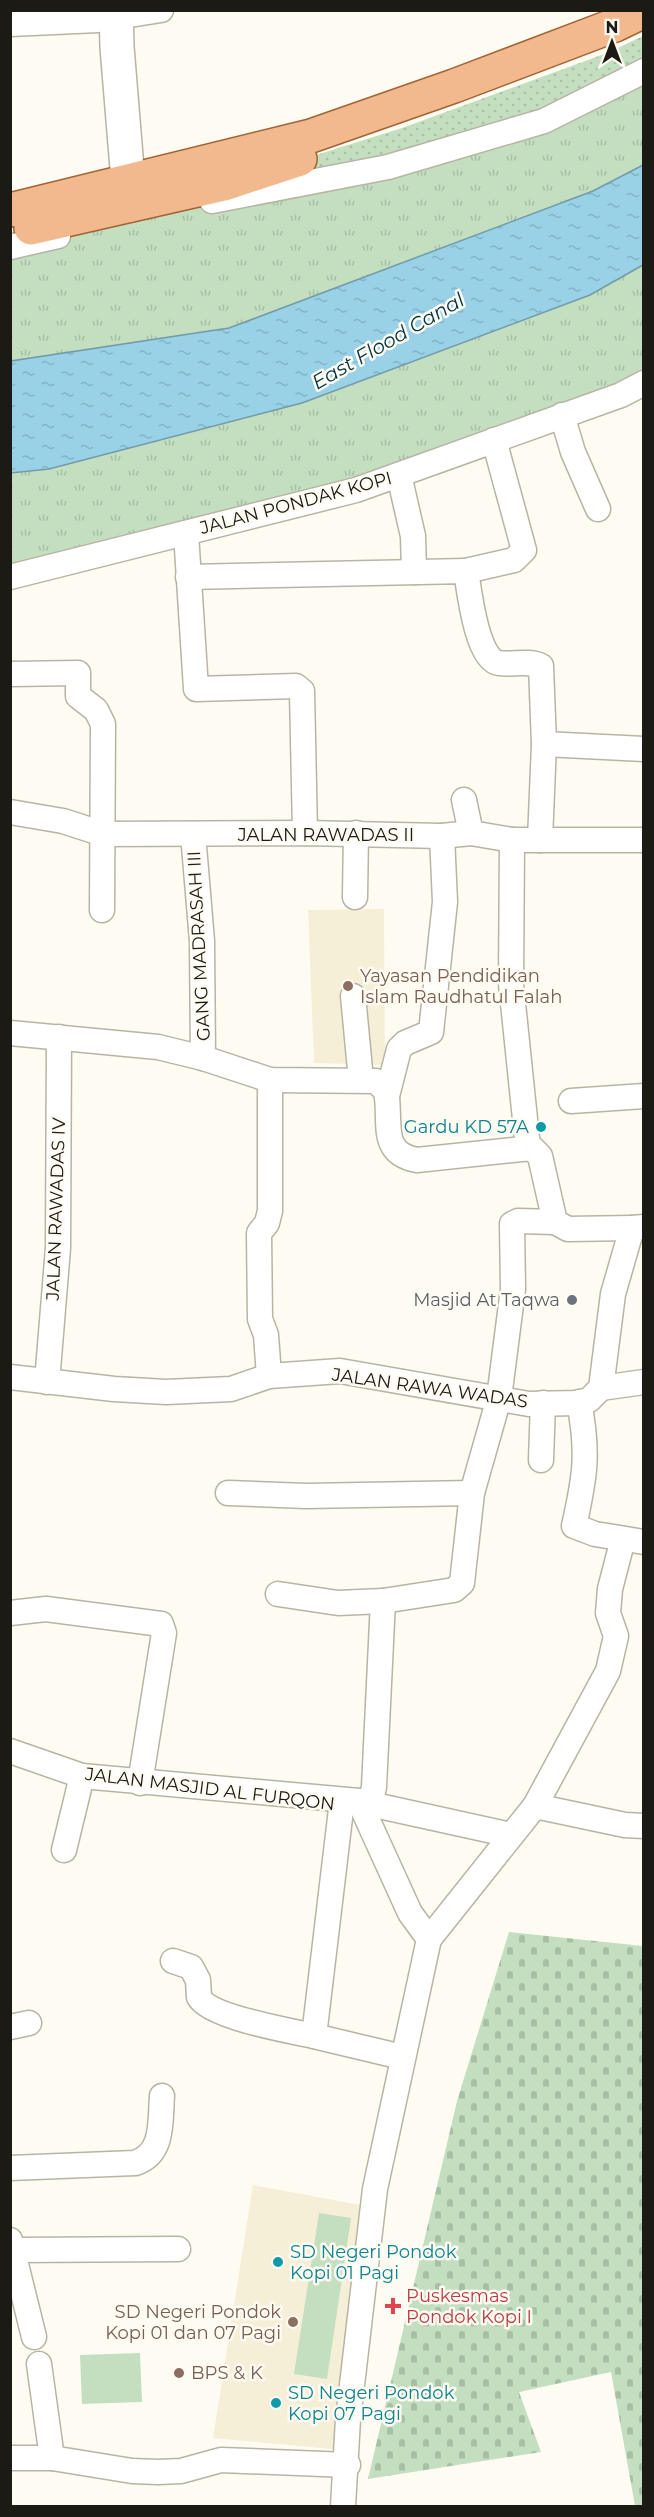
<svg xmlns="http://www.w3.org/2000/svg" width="654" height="2517" font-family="Montserrat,sans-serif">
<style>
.built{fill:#f5efd7}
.grass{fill:url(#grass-tufts)}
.cemetery{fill:url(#cemetery-stones)}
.park{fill:url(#park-dots)}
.pitch{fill:#c3dfc0}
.water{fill:url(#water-ripples);stroke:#749aa8;stroke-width:1.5}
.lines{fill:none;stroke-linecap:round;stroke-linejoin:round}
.street-casing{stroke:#b8b4a4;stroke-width:27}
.secondary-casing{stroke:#b8b4a4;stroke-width:36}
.primary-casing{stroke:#a26332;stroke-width:36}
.street{stroke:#fff;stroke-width:24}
.secondary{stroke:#fff;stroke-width:33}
.primary{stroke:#f2b98e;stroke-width:33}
.education-dot{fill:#8d6e63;stroke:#fefcf2;stroke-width:2}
.culture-dot{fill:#0f9aa8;stroke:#fefcf2;stroke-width:2}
.worship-dot{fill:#6b7280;stroke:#fefcf2;stroke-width:2}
.health-dot{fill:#e0444e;stroke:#fefcf2;stroke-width:2}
.labels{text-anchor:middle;stroke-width:5;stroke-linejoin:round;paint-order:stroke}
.street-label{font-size:18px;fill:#1c1a15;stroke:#fefcf2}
.education-label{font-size:18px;fill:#785e54;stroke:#fefcf2;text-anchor:start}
.culture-label{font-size:18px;fill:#0d838f;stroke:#fefcf2;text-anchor:start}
.worship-label{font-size:18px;fill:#5b616d;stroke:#fefcf2;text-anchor:end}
.health-label{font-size:18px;fill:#be3a42;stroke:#fefcf2;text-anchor:start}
.water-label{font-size:20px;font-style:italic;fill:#003241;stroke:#fefcf2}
</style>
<defs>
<pattern id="grass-tufts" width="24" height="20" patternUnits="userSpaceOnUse" patternTransform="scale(1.5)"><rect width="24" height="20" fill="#c3dfc0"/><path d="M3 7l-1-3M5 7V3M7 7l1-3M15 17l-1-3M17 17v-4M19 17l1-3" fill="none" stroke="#a7bfa4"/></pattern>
<pattern id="cemetery-stones" width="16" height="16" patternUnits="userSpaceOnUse" patternTransform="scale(1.5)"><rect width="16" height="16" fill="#c3dfc0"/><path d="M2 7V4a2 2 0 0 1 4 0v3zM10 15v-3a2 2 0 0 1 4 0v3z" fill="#a7bfa4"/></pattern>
<pattern id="park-dots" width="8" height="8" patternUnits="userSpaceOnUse" patternTransform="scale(1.5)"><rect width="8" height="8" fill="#c3dfc0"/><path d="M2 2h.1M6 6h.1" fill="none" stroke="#a7bfa4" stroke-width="1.8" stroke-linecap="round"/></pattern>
<pattern id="water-ripples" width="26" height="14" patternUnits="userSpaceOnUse" patternTransform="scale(1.5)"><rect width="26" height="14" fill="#99d1e7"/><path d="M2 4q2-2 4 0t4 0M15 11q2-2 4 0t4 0" fill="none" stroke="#83b3c5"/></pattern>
</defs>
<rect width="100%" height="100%" fill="#fefcf2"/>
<g class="built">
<polygon points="384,909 385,1065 314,1063 308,910"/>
<polygon points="253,2185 366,2206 342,2450 213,2438"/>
</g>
<polygon class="grass" points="643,70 643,383 399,475 11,577 11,247"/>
<polygon class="cemetery" points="509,1932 643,1946 643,2506 635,2506 611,2372 519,2392 541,2452 368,2479 457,2101"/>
<polygon class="park" points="643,36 643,69 544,121 11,246 10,233 224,184 402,128 607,53"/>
<g class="pitch">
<polygon points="319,2213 351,2218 327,2379 294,2374"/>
<polygon points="140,2353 142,2402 82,2404 80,2355"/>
</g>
<polygon class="water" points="643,165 643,265 590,295 302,403 49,469 11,473 11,361 229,328 593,191"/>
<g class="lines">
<defs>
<g id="street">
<polyline points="10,24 98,20 161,10"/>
<polyline points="212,201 388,167 544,121 644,71"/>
<polyline points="10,247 58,236"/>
<polyline points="562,415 573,452 598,509"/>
<polyline points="399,475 413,536 414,572"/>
<polyline points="186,533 196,689 296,686 302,691 305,833"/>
<polyline points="466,571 514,560 524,550 494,440"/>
<polyline points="10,577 356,490 621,395 644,383"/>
<path d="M188,577L466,571C469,590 477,661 499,663C512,665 529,660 541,666L544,744L540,840"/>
<polyline points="10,674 78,673 78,696 96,710 103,724 102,910"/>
<polyline points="544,744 644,749"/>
<polyline points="464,800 471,833"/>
<polyline points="10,812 63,821 103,834 305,833 442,836 471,833 512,840 644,840"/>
<polyline points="193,834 202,941 203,1058"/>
<polyline points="512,840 511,984 528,1148"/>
<polyline points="355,897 356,833"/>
<polyline points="353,996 361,1080"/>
<path d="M10,1033L158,1047L203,1058L270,1080L376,1081L386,1091C392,1121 378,1153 417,1160L532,1148L540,1156L555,1222L568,1229L632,1228"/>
<polyline points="387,1096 399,1049 405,1043 431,1032 445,902 442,836"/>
<polyline points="571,1101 644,1096"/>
<polyline points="269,1376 266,1335 260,1319 259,1233 267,1223 270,1211 270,1080"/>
<polyline points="10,1377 114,1389 166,1392 231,1389 269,1376 340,1371 529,1404 577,1403 589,1400 601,1388 613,1294 632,1228 644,1227"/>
<polyline points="47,1382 58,1248 59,1037"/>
<polyline points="601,1388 644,1382"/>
<path d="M579,1402C589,1453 585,1477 574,1526L595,1534L644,1542"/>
<polyline points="541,1460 543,1403"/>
<polyline points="228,1493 306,1496 472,1493"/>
<polyline points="278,1594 338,1603 383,1601 454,1590 462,1583 472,1493 499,1398 513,1289 512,1224 518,1221 555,1222"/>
<polyline points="10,1613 46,1609 161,1624 164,1633 140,1783"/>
<polyline points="10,1751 82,1776 359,1801 410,1913 429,1939"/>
<polyline points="342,1801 314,2036 402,2057"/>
<polyline points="359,1801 370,1804 374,1787 383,1601"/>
<polyline points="370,1804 511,1835"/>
<polyline points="535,1806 625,1825 644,1826"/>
<polyline points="64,1850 82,1776"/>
<path d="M173,1961L191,1967L198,1980L199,1997C209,2017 291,2031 314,2036"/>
<polyline points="10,2027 29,2023"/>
<path d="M10,2168L135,2163C164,2154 160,2122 162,2096"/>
<polyline points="10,2240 34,2337"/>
<polyline points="13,2250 178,2249"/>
<polyline points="39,2364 52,2458 132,2471 158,2472 181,2471 221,2460 348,2465"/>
<polyline points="10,2458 52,2458"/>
<polyline points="343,2506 348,2419 375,2189 429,1939 535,1806 608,1671 616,1636 608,1613 610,1589 623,1539"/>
</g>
<polyline id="secondary" points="116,10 117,47 130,205"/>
<g id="primary">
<polyline points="10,210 311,136 454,86 615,25 644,11"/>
<polyline points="31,228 224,184 300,159"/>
</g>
</defs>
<use href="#street" class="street-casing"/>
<use href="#secondary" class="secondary-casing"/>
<use href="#primary" class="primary-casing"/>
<use href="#street" class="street"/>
<use href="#secondary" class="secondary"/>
<use href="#primary" class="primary"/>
</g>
<g class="education-dot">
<circle cx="348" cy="986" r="6"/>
<circle cx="293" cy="2322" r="6"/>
<circle cx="179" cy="2373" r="6"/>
</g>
<g class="culture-dot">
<circle cx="541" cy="1127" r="6"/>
<circle cx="278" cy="2262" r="6"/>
<circle cx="276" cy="2403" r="6"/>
</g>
<circle class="worship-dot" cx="572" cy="1300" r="6"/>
<path class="health-dot" d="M390 2297h6v6h6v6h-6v6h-6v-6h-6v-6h6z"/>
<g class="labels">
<g class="street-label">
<text transform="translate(296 503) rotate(-15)" y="6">JALAN PONDAK KOPI</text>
<text x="326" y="841">JALAN RAWADAS II</text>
<text transform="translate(199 946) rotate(-93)" y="6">GANG MADRASAH III</text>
<text transform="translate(56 1209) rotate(-88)" y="6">JALAN RAWADAS IV</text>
<text transform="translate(430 1388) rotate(8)" y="6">JALAN RAWA WADAS</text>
<text transform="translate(210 1789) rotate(7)" y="6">JALAN MASJID AL FURQON</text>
</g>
<g class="education-label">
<text x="360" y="982">Yayasan Pendidikan<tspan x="360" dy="21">Islam Raudhatul Falah</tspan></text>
<text x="281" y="2318" text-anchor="end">SD Negeri Pondok<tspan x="281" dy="21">Kopi 01 dan 07 Pagi</tspan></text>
<text x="191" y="2379">BPS &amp; K</text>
</g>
<g class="culture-label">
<text x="529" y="1133" text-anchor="end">Gardu KD 57A</text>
<text x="290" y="2258">SD Negeri Pondok<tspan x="290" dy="21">Kopi 01 Pagi</tspan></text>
<text x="288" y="2399">SD Negeri Pondok<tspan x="288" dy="21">Kopi 07 Pagi</tspan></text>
</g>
<g class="worship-label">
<text x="560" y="1306">Masjid At Taqwa</text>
</g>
<g class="health-label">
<text x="406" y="2302">Puskesmas<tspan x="406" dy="21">Pondok Kopi I</tspan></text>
</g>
<g class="water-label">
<text transform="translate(388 341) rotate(-30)" y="7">East Flood Canal</text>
</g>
</g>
<rect width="654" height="2517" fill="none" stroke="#1c1a15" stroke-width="24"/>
<g transform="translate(612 42)" stroke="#fefcf2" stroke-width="4.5" paint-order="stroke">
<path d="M0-4.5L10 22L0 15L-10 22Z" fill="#1c1a15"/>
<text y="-9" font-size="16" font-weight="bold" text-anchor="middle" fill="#1c1a15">N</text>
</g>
</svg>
